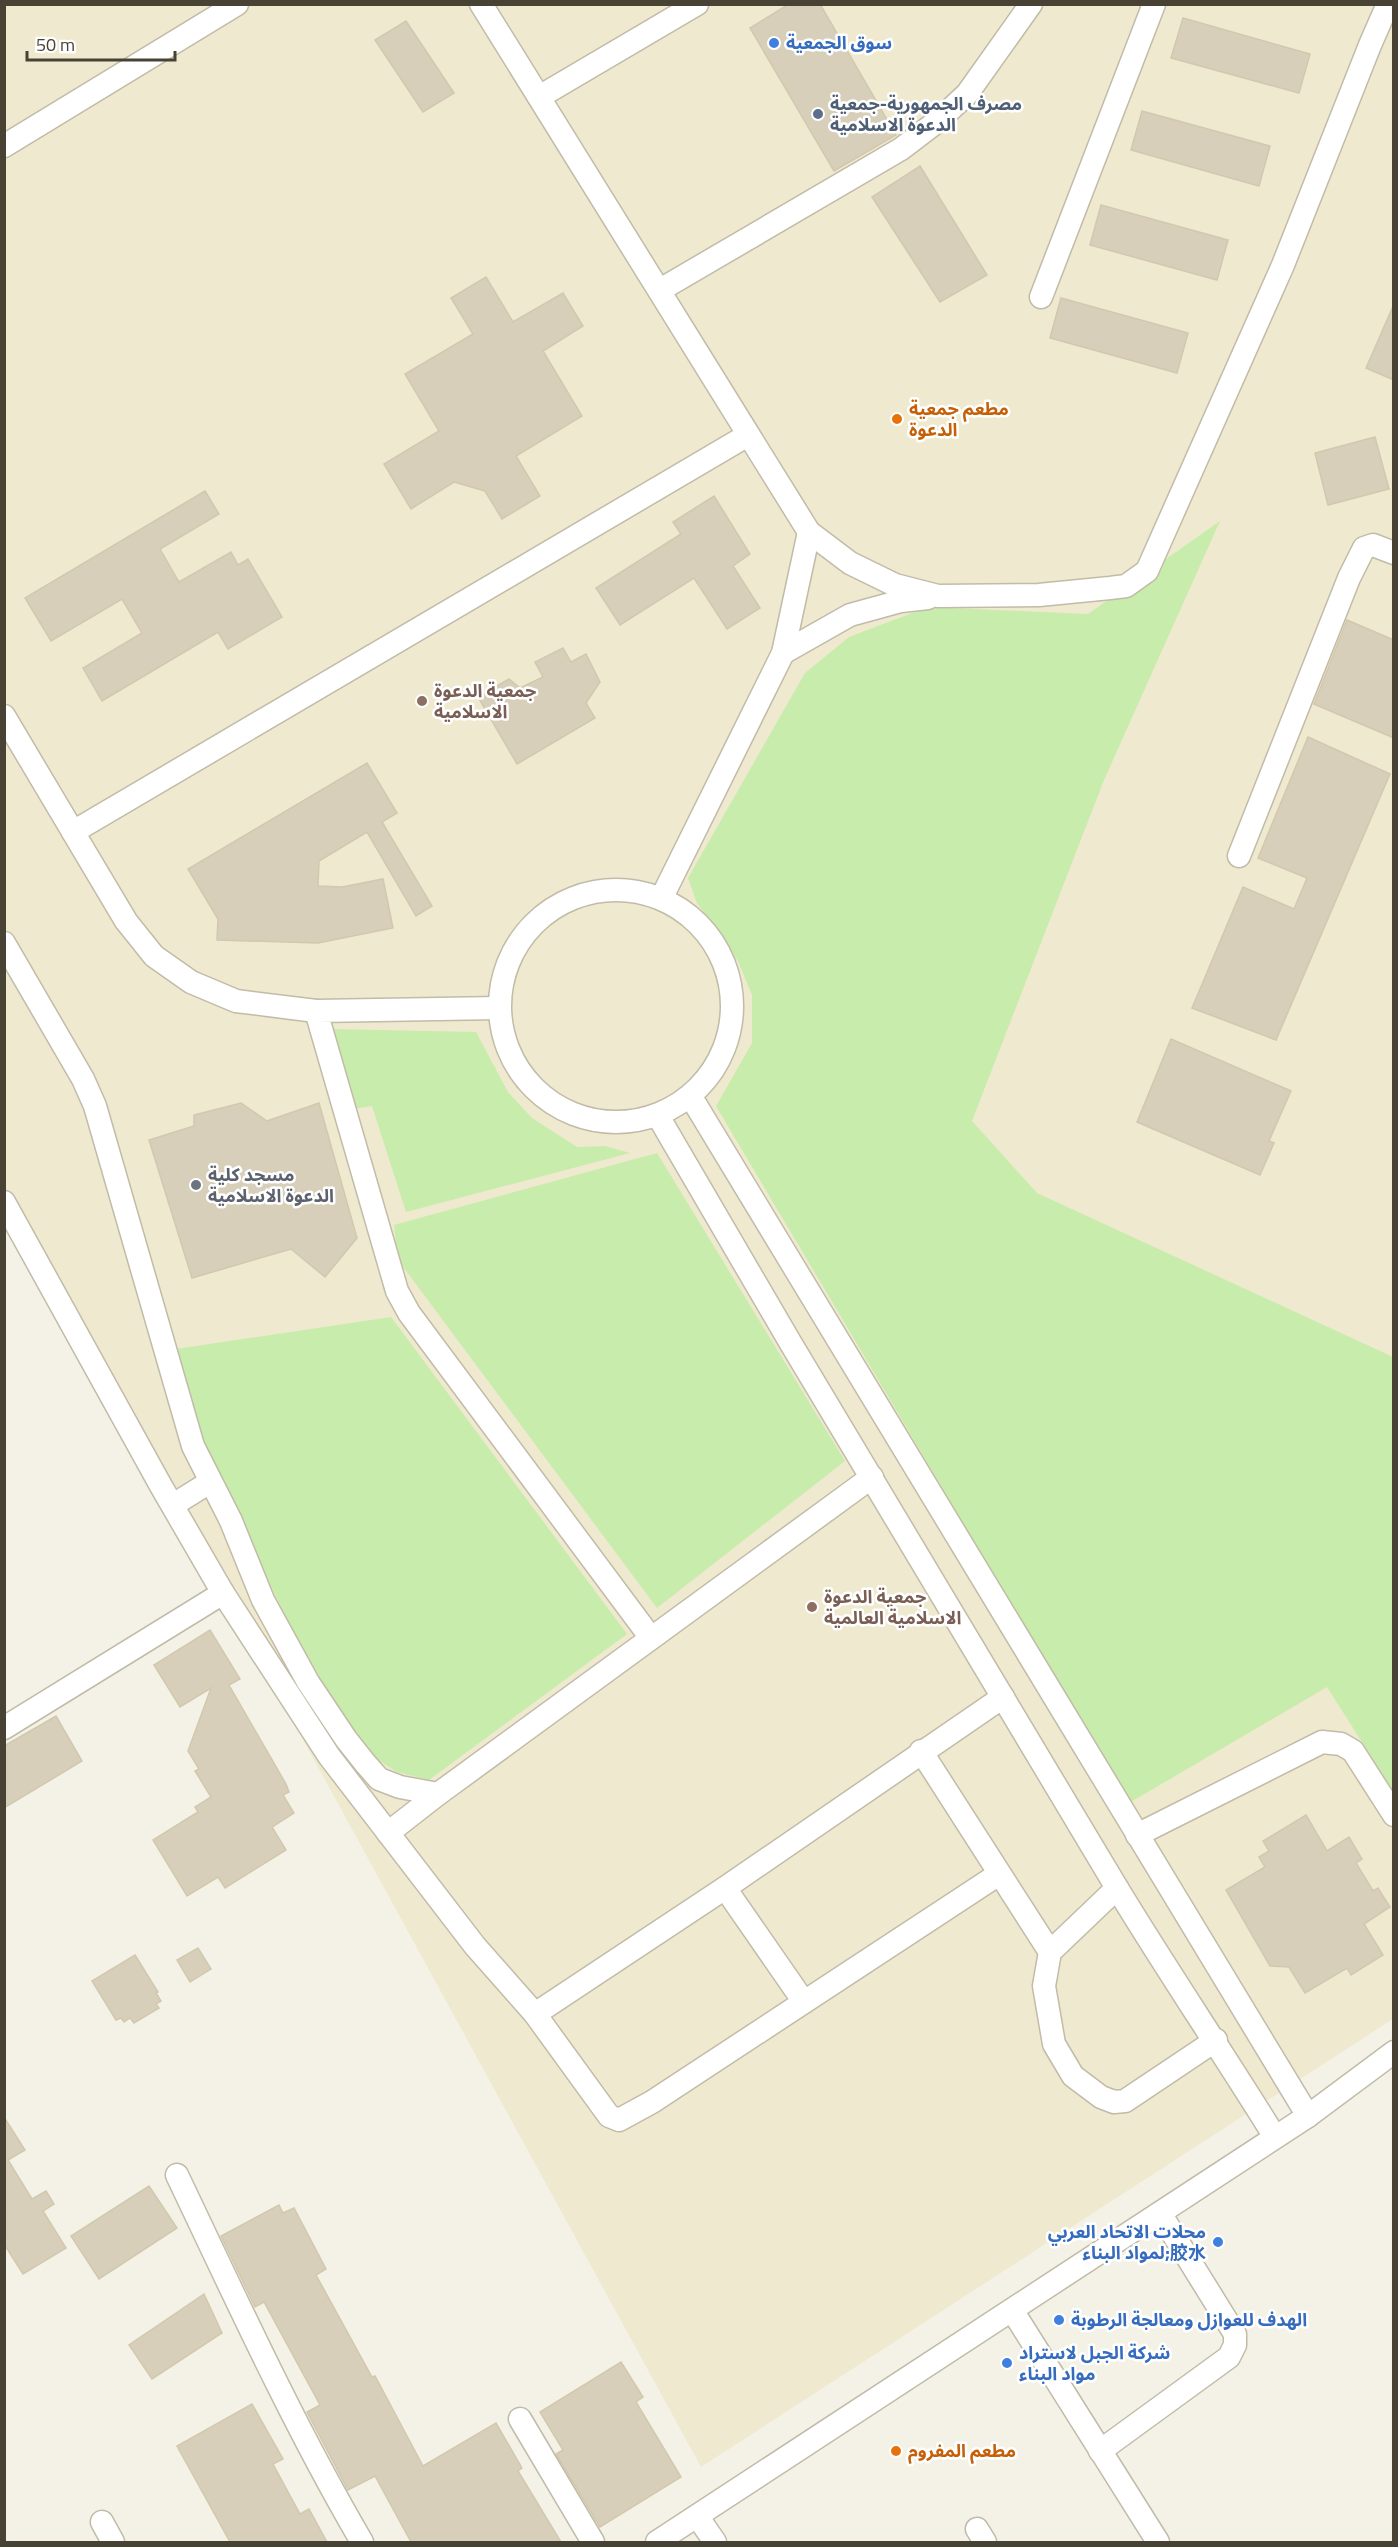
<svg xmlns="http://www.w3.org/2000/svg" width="1398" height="2547" font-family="'Titillium Web','Noto Sans Arabic','Noto Sans SC',sans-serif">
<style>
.education{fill:#efe9cf}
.green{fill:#c8ecab}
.building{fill:#d7cfba;stroke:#d2c8ad;stroke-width:1.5}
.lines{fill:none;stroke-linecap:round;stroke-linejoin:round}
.minor-casing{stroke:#c1bba8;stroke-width:25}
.minor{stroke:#fff;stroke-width:22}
.shop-dot{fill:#3f7fe0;stroke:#fff;stroke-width:2}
.service-dot{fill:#5c6f8a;stroke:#fff;stroke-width:2}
.food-dot{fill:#e8710a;stroke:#fff;stroke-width:2}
.education-dot{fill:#8d6e63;stroke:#fff;stroke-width:2}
.worship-dot{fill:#6b7280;stroke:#fff;stroke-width:2}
.labels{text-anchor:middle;stroke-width:5;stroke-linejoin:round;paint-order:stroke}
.shop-label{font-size:18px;font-weight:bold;fill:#366cbe;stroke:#fff;text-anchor:start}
.service-label{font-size:18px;font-weight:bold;fill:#4e5e75;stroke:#fff;text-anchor:start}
.food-label{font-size:18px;font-weight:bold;fill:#c56008;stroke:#fff;text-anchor:start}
.education-label{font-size:18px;font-weight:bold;fill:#785e54;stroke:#fff;text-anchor:start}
.worship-label{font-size:18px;font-weight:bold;fill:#5b616d;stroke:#fff;text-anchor:start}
</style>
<rect width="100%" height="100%" fill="#f4f2e6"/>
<polygon class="education" points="4,5 1393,5 1393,2019 701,2467 5,1195"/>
<g class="green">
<polygon points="1220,521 1104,780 972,1121 1037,1193 1393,1357 1393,1791 1327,1687 1129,1803 716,1106 752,1043 752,995 738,961 697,903 688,878 805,673 849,637 928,607 1088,614"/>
<polygon points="331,1029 476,1032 508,1092 532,1118 577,1147 605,1146 630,1153 406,1212 372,1106 353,1109"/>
<polygon points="657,1153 845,1461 657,1608 398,1260 394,1225"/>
<polygon points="391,1317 627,1634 429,1780 397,1772 375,1758 347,1725 289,1623 212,1467 176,1349"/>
</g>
<g class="building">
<polygon points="789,4 820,4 896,135 834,171 750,28"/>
<polygon points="1183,18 1310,54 1299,93 1171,58"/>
<polygon points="406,21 454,93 423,112 375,40"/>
<polygon points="1142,111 1270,146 1259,186 1131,150"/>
<polygon points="920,166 987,275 940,302 872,197"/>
<polygon points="1101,205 1228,240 1217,280 1090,245"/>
<polygon points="486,277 513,322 563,293 583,326 543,351 582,416 516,456 540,496 502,519 485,491 454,482 411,509 384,464 439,431 405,374 473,334 451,298"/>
<polygon points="1061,298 1188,333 1177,373 1050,338"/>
<polygon points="1394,304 1394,380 1366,368"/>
<polygon points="1375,437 1389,489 1328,505 1315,453"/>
<polygon points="205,491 219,514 160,549 179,582 231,552 238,565 248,559 282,617 228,649 218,632 102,701 83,668 142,633 122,599 51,641 25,598"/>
<polygon points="714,496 750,554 733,566 760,608 727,629 694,578 620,625 596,588 681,534 673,522"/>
<polygon points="1347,620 1394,640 1394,738 1314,704"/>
<polygon points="563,648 571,662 586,654 600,682 586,703 595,718 517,764 478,697 509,679 520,688 543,677 535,662"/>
<polygon points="1308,737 1390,774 1276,1040 1192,1008 1243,887 1294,909 1307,878 1258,858"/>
<polygon points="367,763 397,813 382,822 432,906 416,916 367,832 319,861 318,886 342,887 383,879 393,928 318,943 217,940 218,919 188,869"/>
<polygon points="1171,1039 1291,1091 1269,1141 1274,1143 1260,1175 1137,1122"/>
<polygon points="241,1103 267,1121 319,1103 357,1238 325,1277 291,1249 192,1278 149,1140 194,1126 194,1115"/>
<polygon points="210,1630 240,1679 229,1685 286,1784 289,1792 283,1795 294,1813 272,1827 286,1850 225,1888 218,1877 187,1896 153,1840 198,1812 195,1807 211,1797 195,1771 199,1769 188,1751 211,1688 180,1707 154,1665"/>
<polygon points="56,1716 82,1761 4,1808 4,1746"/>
<polygon points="1306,1815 1327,1851 1349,1837 1362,1859 1356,1863 1373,1891 1378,1888 1390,1907 1364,1924 1383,1955 1351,1975 1347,1968 1305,1993 1289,1967 1270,1966 1226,1890 1265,1867 1259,1857 1269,1851 1263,1841"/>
<polygon points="198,1948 211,1969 190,1982 177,1960"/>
<polygon points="135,1955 158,1992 156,1993 161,2001 156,2004 159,2008 134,2023 130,2018 124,2022 121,2018 116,2020 92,1981"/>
<polygon points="4,2117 25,2150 8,2160 32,2199 46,2191 54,2204 43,2211 66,2248 23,2274 4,2244"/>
<polygon points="149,2186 177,2228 99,2279 71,2236"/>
<polygon points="279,2205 283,2213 294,2208 326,2269 316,2275 372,2377 375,2376 423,2466 496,2423 522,2468 518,2471 561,2542 411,2542 375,2476 348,2490 307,2412 320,2405 264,2302 255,2307 221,2236"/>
<polygon points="204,2294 222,2333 152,2379 129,2345"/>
<polygon points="621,2362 643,2397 636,2402 681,2477 600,2527 556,2454 563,2450 540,2412"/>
<polygon points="252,2404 283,2459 273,2464 300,2514 309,2509 327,2542 230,2542 177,2446"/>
</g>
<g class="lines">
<defs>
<g id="minor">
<polyline points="481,4 809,532 850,563 895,585 938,596 1039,595 1110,588 1126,586 1147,571 1283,265 1370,45 1388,4"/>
<polyline points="539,97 697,4"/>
<polyline points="4,146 237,4"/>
<polyline points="660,290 901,149 939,120 967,94 1031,4"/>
<polyline points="1041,297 1154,4"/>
<polyline points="783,653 850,615 901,601 928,598"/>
<polyline points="4,716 126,921 154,956 191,982 236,1001 316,1011"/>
<polyline points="73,832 748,435"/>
<polyline points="1239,856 1349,578 1364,548 1373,545 1394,553"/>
<circle cx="616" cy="1006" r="116"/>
<polyline points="662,897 783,653 809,532"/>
<polyline points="4,943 83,1079 95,1106 193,1446 231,1521 263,1600 308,1682 346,1739 365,1763 379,1779 400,1787 438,1794"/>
<polyline points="499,1008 316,1011 397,1291 409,1313 651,1638"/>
<polyline points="691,1097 1308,2116"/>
<path d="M658,1116L790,1342L1117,1888C1168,1972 1223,2053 1275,2137"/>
<polyline points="4,1202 161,1486 223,1593 329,1756 475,1946 535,2014 725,1888 1003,1697"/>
<polyline points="173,1505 210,1482"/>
<polyline points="4,1728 223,1593"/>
<polyline points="921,1751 1050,1952"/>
<polyline points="388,1833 438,1794 872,1477"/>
<polyline points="1137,1835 1322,1742 1341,1744 1353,1751 1394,1815"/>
<polyline points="725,1888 804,2002"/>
<polyline points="1117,1888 1050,1952 1044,1986 1054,2044 1073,2076 1101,2097 1114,2102 1125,2101 1216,2040"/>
<polyline points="535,2014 609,2116 619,2120 652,2102 999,1874"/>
<path d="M177,2175C236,2299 293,2424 362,2542"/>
<polyline points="1012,2310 1158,2542"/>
<polyline points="520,2419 593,2542"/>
<polyline points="1100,2451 1229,2357 1235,2345 1235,2334 1160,2213"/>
<polyline points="697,2516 715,2542"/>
<polyline points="102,2522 113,2542"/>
<polyline points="977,2529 985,2542"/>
<polyline points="657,2542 1308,2116 1394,2052"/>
</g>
</defs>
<use href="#minor" class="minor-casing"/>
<use href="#minor" class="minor"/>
</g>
<g class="shop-dot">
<circle cx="774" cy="43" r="6"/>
<circle cx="1218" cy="2242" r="6"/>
<circle cx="1059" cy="2320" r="6"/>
<circle cx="1007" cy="2363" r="6"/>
</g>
<circle class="service-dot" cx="818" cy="114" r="6"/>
<g class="food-dot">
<circle cx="897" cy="419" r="6"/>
<circle cx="896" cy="2451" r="6"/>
</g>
<g class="education-dot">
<circle cx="422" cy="701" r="6"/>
<circle cx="812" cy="1607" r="6"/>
</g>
<circle class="worship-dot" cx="196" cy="1185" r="6"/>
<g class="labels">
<g class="shop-label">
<text x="786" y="49">سوق الجمعية</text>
<text x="1206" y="2238" text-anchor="end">محلات الاتحاد العربي<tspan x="1206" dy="21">لمواد البناء;胶水</tspan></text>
<text x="1071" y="2326">الهدف للعوازل ومعالجة الرطوبة</text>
<text x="1019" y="2359">شركة الجبل لاستراد<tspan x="1019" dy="21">مواد البناء</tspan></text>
</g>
<g class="service-label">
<text x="830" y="110">مصرف الجمهورية-جمعية<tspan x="830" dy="21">الدعوة الاسلامية</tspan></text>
</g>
<g class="food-label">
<text x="909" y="415">مطعم جمعية<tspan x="909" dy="21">الدعوة</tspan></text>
<text x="908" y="2457">مطعم المفروم</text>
</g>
<g class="education-label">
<text x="434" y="697">جمعية الدعوة<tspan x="434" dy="21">الاسلامية</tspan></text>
<text x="824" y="1603">جمعية الدعوة<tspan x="824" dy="21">الاسلامية العالمية</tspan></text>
</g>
<g class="worship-label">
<text x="208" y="1181">مسجد كلية<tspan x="208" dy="21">الدعوة الاسلامية</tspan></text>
</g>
</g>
<rect width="1398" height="2547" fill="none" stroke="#484235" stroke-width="12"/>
<path d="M27 51v9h148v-9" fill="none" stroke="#484235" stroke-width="3"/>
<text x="36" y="51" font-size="18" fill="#484235" stroke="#ffffff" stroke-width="4.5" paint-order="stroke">50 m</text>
</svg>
